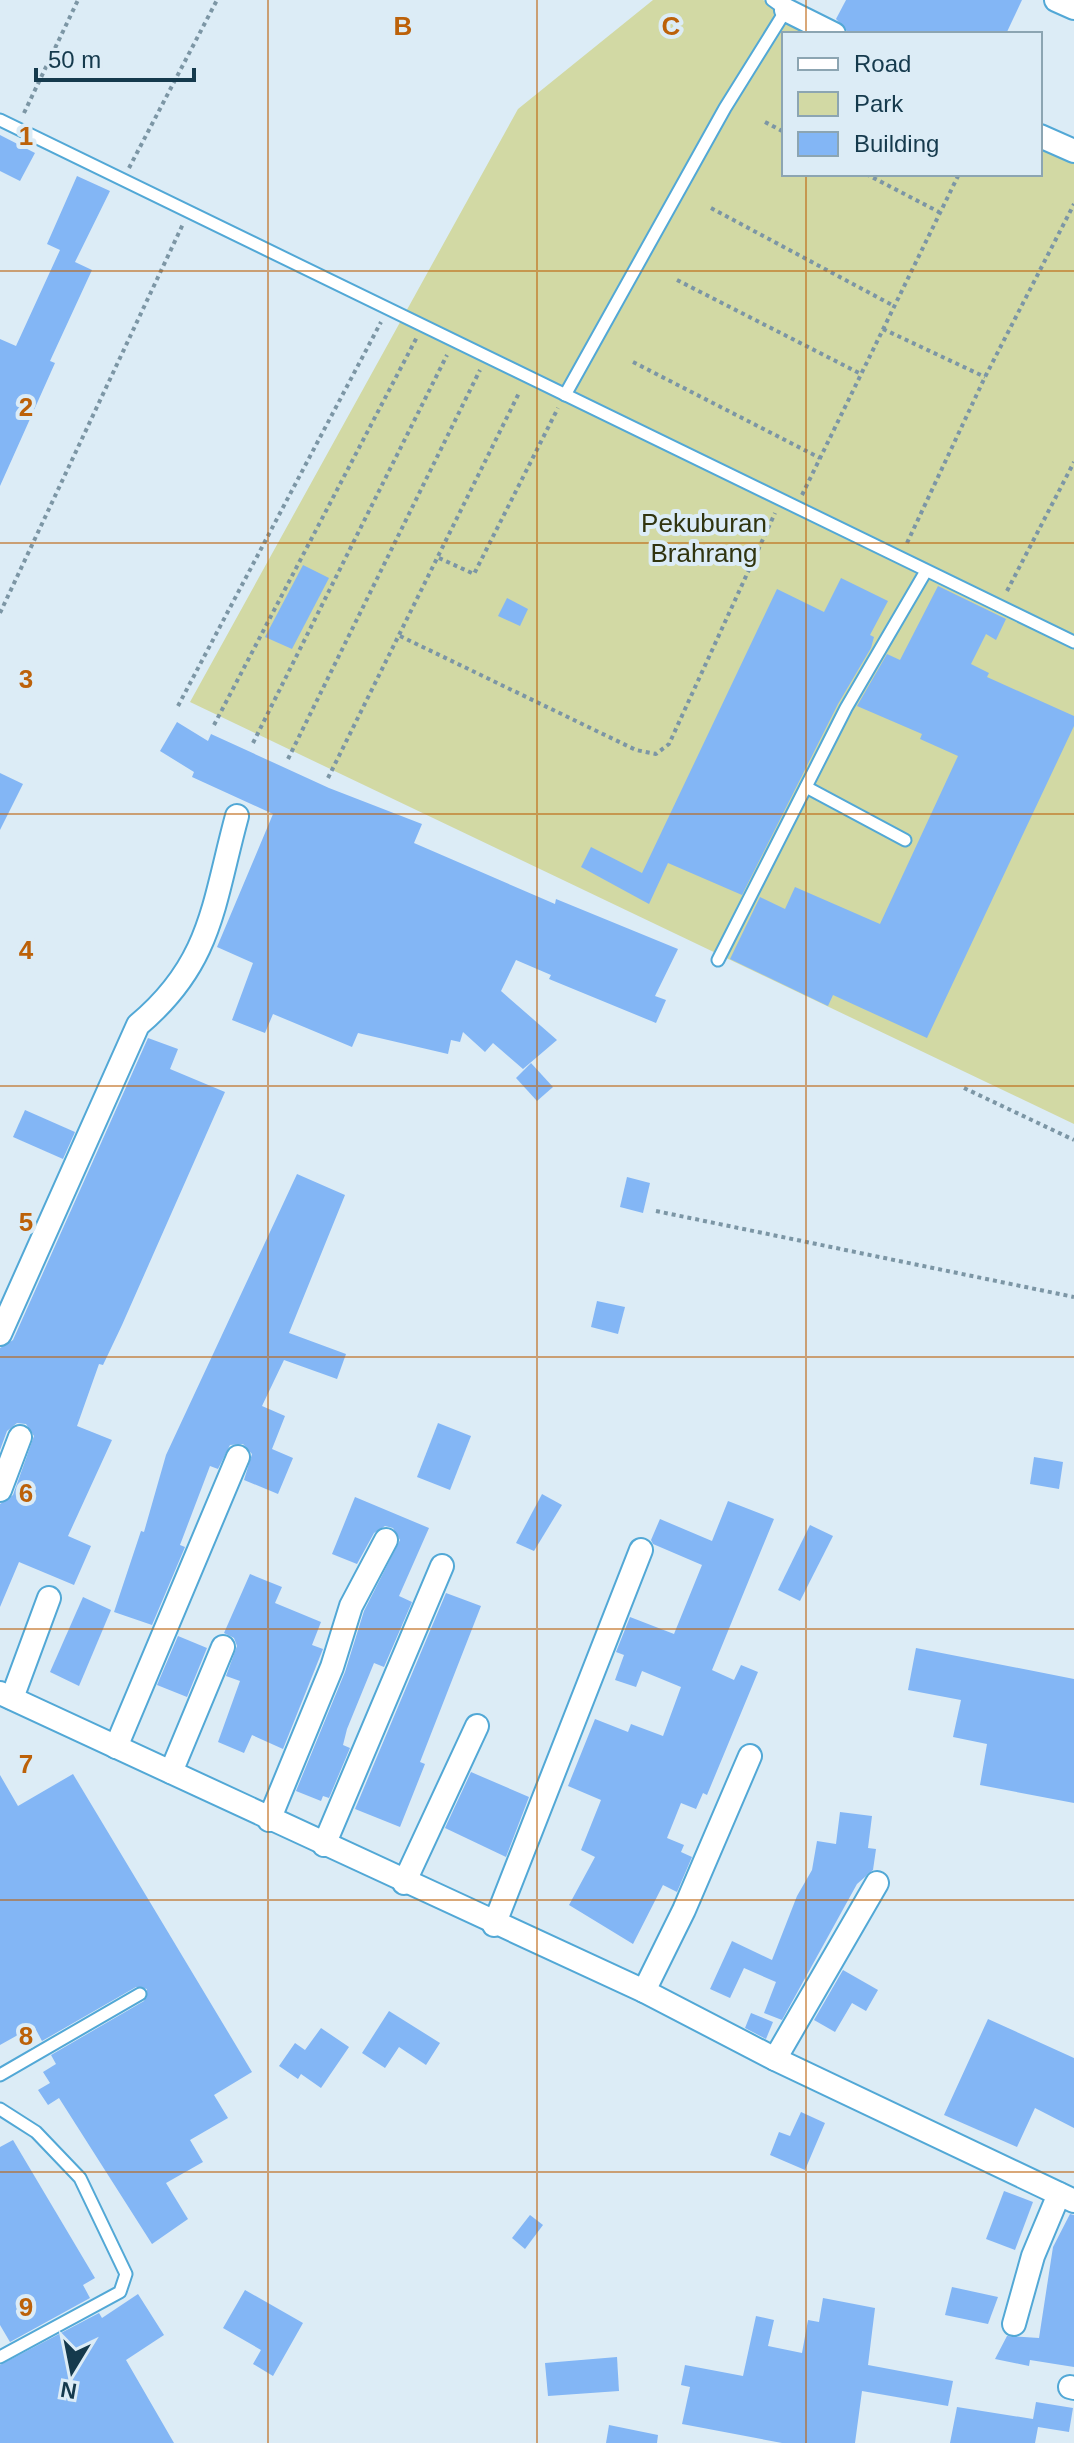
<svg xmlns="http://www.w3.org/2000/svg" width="1074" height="2443" font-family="Helvetica,sans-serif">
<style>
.green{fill:#d2d9a4}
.building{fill:#83b6f5}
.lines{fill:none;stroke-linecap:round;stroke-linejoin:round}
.lane-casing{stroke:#52a8d6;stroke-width:15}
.street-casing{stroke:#52a8d6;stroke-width:26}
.path{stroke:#7c96a5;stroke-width:4;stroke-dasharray:4 4;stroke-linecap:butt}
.lane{stroke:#fff;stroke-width:11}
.street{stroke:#fff;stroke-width:22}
.grid{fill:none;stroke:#bc6109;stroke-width:2;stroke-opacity:0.55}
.labels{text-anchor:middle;stroke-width:8;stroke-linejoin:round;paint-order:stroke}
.park-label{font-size:26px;fill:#30340f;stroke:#dcecf6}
.grid-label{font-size:26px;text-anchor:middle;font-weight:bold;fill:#bc6109;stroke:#dcecf6;stroke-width:8;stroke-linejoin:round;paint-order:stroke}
</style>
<rect width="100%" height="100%" fill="#dcecf6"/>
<polygon class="green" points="653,0 763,0 834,34 784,34 784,174 1040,174 1040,133 1074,150 1074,1124 190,702 518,109"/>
<g class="building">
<polygon points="846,0 1022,0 1006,34 850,34 836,19"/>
<polygon points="0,135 35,153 20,181 0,171"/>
<polygon points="77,176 110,191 75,262 92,270 50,361 55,363 0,486 0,339 16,346 60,250 47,244"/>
<polygon points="303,565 329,578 292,649 265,637"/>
<polygon points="841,578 888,601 870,635 874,637 871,648 838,704 742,895 668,863 649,904 581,867 591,847 642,873 777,589 824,612"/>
<polygon points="938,586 1006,619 996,640 986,634 971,664 989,673 987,677 1074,716 1074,726 927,1038 833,995 828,1006 730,959 760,897 785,909 795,887 880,924 958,756 920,739 922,734 857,706 887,654 900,660"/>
<polygon points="507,598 528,609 520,626 498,616"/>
<polygon points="177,722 208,741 211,734 329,788 422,824 414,843 555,904 556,899 678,949 655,996 666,1000 656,1023 549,979 551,975 516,960 501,991 557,1040 523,1069 493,1043 485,1052 463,1032 460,1042 451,1040 448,1054 358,1033 352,1047 273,1014 265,1033 232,1020 253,963 217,947 273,814 192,777 194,772 160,751"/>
<polygon points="0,773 23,784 0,830"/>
<polygon points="148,1038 178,1049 170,1069 225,1092 122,1325 103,1365 99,1364 77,1426 112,1440 68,1536 91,1546 74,1585 19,1562 0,1607 0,1504 13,1495 34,1436 26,1424 17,1423 7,1431 0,1450 0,1348 13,1340"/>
<polygon points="531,1063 553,1087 537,1101 516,1078"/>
<polygon points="25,1110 75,1132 63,1159 13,1137"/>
<polygon points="297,1174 345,1195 289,1333 346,1354 337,1379 284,1360 262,1406 285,1416 272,1449 293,1458 278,1494 244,1480 252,1454 243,1444 230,1445 218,1469 210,1466 180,1545 185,1547 152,1625 114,1612 141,1531 144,1532 166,1455"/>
<polygon points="627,1177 650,1183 643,1213 620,1207"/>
<polygon points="597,1301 625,1307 618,1334 591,1327"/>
<polygon points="438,1423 471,1436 450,1490 417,1477"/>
<polygon points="1034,1457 1063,1462 1059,1489 1030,1484"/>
<polygon points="542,1494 562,1505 534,1551 516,1543"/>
<polygon points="355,1497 429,1528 399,1596 412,1602 384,1667 374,1663 347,1729 343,1745 350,1748 329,1798 323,1796 321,1801 296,1791 345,1672 364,1611 400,1540 393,1528 385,1526 374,1533 357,1564 332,1554"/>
<polygon points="728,1501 774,1519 712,1670 734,1680 741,1665 758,1672 707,1795 703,1793 696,1809 681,1803 667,1838 684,1845 681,1852 692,1857 677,1892 663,1885 633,1944 569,1905 595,1857 581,1850 601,1800 568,1786 595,1719 628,1732 631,1724 663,1736 681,1687 642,1671 636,1687 615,1680 624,1655 616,1652 630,1617 674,1634 702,1565 653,1544 651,1540 660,1519 712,1541"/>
<polygon points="810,1525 833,1536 800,1601 778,1590"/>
<polygon points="250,1574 282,1587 275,1603 321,1622 312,1645 323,1649 283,1749 252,1735 244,1753 218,1742 240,1681 226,1676 237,1646 234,1638 224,1633"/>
<polygon points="446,1593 481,1606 420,1762 425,1764 400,1827 355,1809"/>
<polygon points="83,1597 111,1610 79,1686 50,1672"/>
<polygon points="178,1636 207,1648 187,1697 157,1685"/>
<polygon points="916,1648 1074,1679 1074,1803 980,1785 987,1744 953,1737 961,1700 908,1690"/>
<polygon points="471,1772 529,1797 506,1857 445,1828"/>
<polygon points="73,1774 252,2072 214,2095 228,2118 190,2140 203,2162 166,2183 188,2219 152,2244 59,2098 48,2105 38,2090 50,2083 43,2072 56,2064 51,2055 144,2001 147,1989 136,1987 42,2041 34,2026 0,2045 0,1775 18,1806"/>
<polygon points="840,1812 872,1816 868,1848 876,1849 873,1870 857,1884 782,2020 764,2013 776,1982 744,1968 730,1998 710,1989 732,1941 772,1960 797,1896 812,1870 817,1841 836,1844"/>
<polygon points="843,1970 878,1990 866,2011 852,2003 835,2032 814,2020"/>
<polygon points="389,2011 440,2043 426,2065 399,2047 385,2068 362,2053"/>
<polygon points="751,2013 773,2022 766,2039 745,2028"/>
<polygon points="988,2019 1074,2058 1074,2128 1035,2108 1017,2147 944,2115"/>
<polygon points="321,2028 349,2047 321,2088 301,2074 298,2079 279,2066 295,2043 305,2050"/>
<polygon points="801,2112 825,2123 805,2170 770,2155 779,2132 790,2136"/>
<polygon points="13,2140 95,2278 83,2285 90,2298 10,2342 0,2325 0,2147"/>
<polygon points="1004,2191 1033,2202 1015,2250 986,2239"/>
<polygon points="1070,2214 1074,2215 1074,2367 1030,2360 1029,2366 995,2359 1007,2336 1039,2338 1053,2247"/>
<polygon points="530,2215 543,2225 525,2249 512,2238"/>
<polygon points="952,2287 998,2297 988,2324 945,2315"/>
<polygon points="245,2290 303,2323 273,2376 253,2364 261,2350 223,2328"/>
<polygon points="138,2294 164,2335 126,2360 174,2443 0,2443 0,2365 99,2313 102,2318"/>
<polygon points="823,2298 875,2308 868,2365 953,2381 948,2406 862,2391 855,2443 782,2443 682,2424 690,2387 681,2385 685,2365 743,2376 756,2316 774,2320 768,2346 802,2353 808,2320 819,2322"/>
<polygon points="617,2357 619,2391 548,2396 545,2363"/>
<polygon points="1036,2402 1073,2408 1069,2432 1038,2427 1035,2443 950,2443 957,2407 1033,2419"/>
<polygon points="609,2425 658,2435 657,2443 606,2443"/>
</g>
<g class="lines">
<defs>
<g id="lane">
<polyline points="0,120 1074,642"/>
<polyline points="565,395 725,108 786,10 772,0"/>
<polyline points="806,787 905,840"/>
<polyline points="718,960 846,708 926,571"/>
<polyline points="0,2075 140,1994"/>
<polyline points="0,2109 36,2132 80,2178 126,2274 120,2292 0,2357"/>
</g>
<g id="street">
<polyline points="1056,0 1074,8"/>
<polyline points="786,10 834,34"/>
<polyline points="1040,136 1074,151"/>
<path d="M0,1334L138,1025C212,963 213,904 237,816"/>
<polyline points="0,1490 20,1437"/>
<polyline points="0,1693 644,1991 775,2059 1074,2201"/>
<polyline points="12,1698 49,1598"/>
<polyline points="116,1747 238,1457"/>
<polyline points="171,1772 223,1647"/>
<polyline points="269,1820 332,1667 351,1606 386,1540"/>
<polyline points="324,1845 442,1566"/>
<polyline points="404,1883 477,1726"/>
<polyline points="494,1925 641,1550"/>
<polyline points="644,1991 684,1910 750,1756"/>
<polyline points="775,2059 877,1883"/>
<polyline points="1014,2324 1033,2256 1059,2194"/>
<polyline points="1070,2387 1074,2388"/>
</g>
</defs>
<use href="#lane" class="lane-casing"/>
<use href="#street" class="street-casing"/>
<g class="path">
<polyline points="24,113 78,0"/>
<polyline points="765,122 784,132"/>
<polyline points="129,168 217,0"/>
<polyline points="866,174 939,212"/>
<polyline points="711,208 894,306"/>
<polyline points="677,280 861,374"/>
<polyline points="883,329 985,377"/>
<polyline points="633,362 820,458"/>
<polyline points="802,495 959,174"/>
<polyline points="907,543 985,377 1074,204"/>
<polyline points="439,558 474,574 558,408"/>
<polyline points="1007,591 1074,462"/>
<polyline points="0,613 183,224"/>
<polyline points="400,636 636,750 656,754 669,744 775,513"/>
<polyline points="178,706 381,322"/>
<polyline points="214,725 417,337"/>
<polyline points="253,743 447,355"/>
<polyline points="288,759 480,370"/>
<polyline points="328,778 520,391"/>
<polyline points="964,1088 1074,1140"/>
<polyline points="656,1211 1074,1297"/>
</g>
<use href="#lane" class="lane"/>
<use href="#street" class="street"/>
</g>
<path class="grid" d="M268,0V2443M537,0V2443M806,0V34M806,174V2443M0,271H1074M0,543H1074M0,814H1074M0,1086H1074M0,1357H1074M0,1629H1074M0,1900H1074M0,2172H1074"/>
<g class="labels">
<g class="park-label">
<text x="704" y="532">Pekuburan<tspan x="704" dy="30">Brahrang</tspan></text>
</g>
</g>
<g class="grid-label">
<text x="403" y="35">B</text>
<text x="671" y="35">C</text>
<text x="26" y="145">1</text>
<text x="26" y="416">2</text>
<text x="26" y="688">3</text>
<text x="26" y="959">4</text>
<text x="26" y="1231">5</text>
<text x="26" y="1502">6</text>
<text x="26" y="1773">7</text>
<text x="26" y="2045">8</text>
<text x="26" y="2316">9</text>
</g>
<rect x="782" y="32" width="260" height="144" fill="#dcecf6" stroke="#8ca5b2" stroke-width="2"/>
<rect x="798" y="58" width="40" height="12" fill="#ffffff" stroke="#8ca5b2" stroke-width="2"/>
<text x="854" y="72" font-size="24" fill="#153a4d">Road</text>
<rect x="798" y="92" width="40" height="24" fill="#d2d9a4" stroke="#8ca5b2" stroke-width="2"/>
<text x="854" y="112" font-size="24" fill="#153a4d">Park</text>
<rect x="798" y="132" width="40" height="24" fill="#83b6f5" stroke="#8ca5b2" stroke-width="2"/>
<text x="854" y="152" font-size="24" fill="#153a4d">Building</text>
<g transform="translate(72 2371) rotate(190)" stroke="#dcecf6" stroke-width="6" paint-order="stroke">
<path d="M0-6L14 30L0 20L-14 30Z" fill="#153a4d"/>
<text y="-12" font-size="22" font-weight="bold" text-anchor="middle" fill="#153a4d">N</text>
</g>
<path d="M36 68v12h158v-12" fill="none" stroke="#153a4d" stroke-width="4"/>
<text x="48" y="68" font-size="24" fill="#153a4d" stroke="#dcecf6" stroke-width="6" paint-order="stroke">50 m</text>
</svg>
